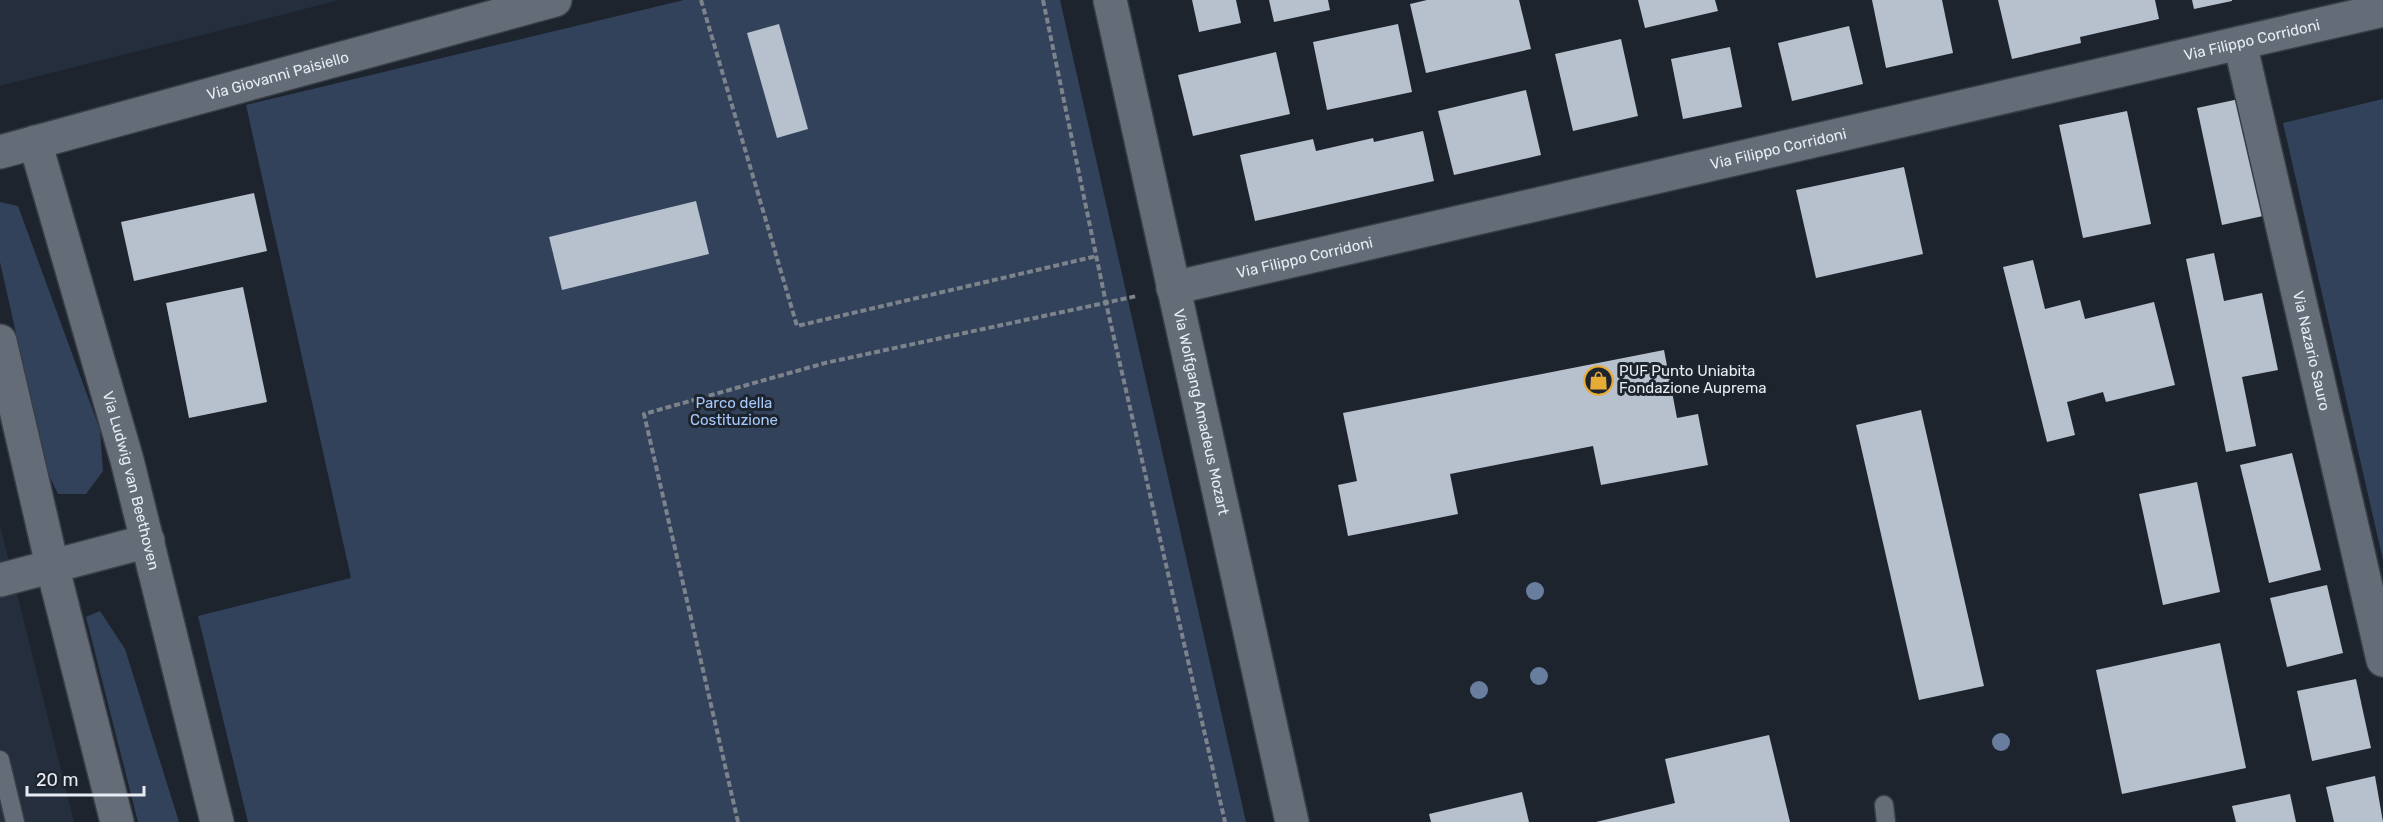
<svg xmlns="http://www.w3.org/2000/svg" width="2383" height="822" font-family="Rubik,sans-serif">
<style>
.built{fill:#242e3d}
.green{fill:#32425a}
.building{fill:#b7c0cd}
.lines{fill:none;stroke-linecap:round;stroke-linejoin:round}
.lane-casing{stroke:#383e46;stroke-width:21}
.street-casing{stroke:#383e46;stroke-width:36}
.path{stroke:#7d838b;stroke-width:4;stroke-dasharray:6 3;stroke-linecap:butt}
.lane{stroke:#646c78;stroke-width:18}
.street{stroke:#646c78;stroke-width:33}
.tree{fill:#697e9e}
.labels{text-anchor:middle;stroke-width:6;stroke-linejoin:round;paint-order:stroke}
.street-label{font-size:15px;fill:#e7ecf2;stroke:#1d242e}
.poi-label{font-size:15px;fill:#e7ecf2;stroke:#1d242e;text-anchor:start}
.park-label{font-size:15px;fill:#a7c8f9;stroke:#1d242e}
</style>
<rect width="100%" height="100%" fill="#1d242e"/>
<g class="built">
<polygon points="0,0 340,0 0,86"/>
<polygon points="0,526 74,822 0,822"/>
</g>
<g class="green">
<polygon points="684,0 1060,0 1246,822 248,822 198,616 351,578 246,105"/>
<polygon points="2383,99 2383,560 2283,123"/>
<polygon points="0,202 18,206 100,430 103,471 86,494 58,494 47,471 0,262"/>
<polygon points="100,611 125,649 179,822 138,822 86,617"/>
</g>
<g class="building">
<polygon points="1192,0 1236,0 1241,23 1199,32"/>
<polygon points="1269,0 1328,0 1330,10 1274,22"/>
<polygon points="1427,0 1519,0 1531,49 1426,73 1410,4"/>
<polygon points="1638,0 1715,0 1718,11 1645,28"/>
<polygon points="1872,0 1942,0 1953,53 1886,68"/>
<polygon points="1998,0 2155,0 2159,19 2080,37 2081,43 2012,59"/>
<polygon points="2192,0 2232,0 2232,1 2194,9"/>
<polygon points="779,24 808,129 777,138 747,33"/>
<polygon points="1398,24 1412,92 1327,110 1313,42"/>
<polygon points="1849,26 1863,84 1792,101 1778,43"/>
<polygon points="1621,39 1638,116 1573,131 1555,54"/>
<polygon points="1730,47 1742,107 1683,119 1671,59"/>
<polygon points="1276,52 1290,114 1193,136 1178,75"/>
<polygon points="1526,90 1541,155 1454,175 1438,111"/>
<polygon points="2239,99 2263,216 2222,225 2197,108"/>
<polygon points="2127,111 2151,224 2083,238 2059,125"/>
<polygon points="1423,131 1434,181 1255,221 1240,155 1313,139 1316,151 1373,138 1374,142"/>
<polygon points="1904,167 1923,254 1816,278 1796,190"/>
<polygon points="254,193 267,251 134,281 121,222"/>
<polygon points="696,201 709,254 562,290 549,237"/>
<polygon points="2214,253 2224,301 2262,293 2278,370 2242,377 2256,446 2226,452 2186,259"/>
<polygon points="2033,260 2045,309 2080,300 2085,319 2154,302 2175,385 2106,402 2103,392 2067,402 2075,435 2047,442 2003,267"/>
<polygon points="243,287 267,402 189,418 166,303"/>
<polygon points="1664,350 1677,418 1698,414 1708,465 1601,485 1593,446 1450,474 1458,514 1348,536 1338,485 1357,481 1343,413"/>
<polygon points="1921,410 1984,686 1919,700 1856,425"/>
<polygon points="2292,453 2321,570 2269,583 2240,465"/>
<polygon points="2197,482 2220,592 2163,605 2139,494"/>
<polygon points="2327,585 2343,653 2287,667 2270,598"/>
<polygon points="2220,643 2246,768 2122,794 2096,670"/>
<polygon points="2356,679 2371,748 2312,761 2297,691"/>
<polygon points="1769,735 1790,822 1596,822 1675,803 1665,759"/>
<polygon points="2375,776 2383,822 2334,822 2326,787"/>
<polygon points="1522,792 1529,822 1431,822 1429,814"/>
<polygon points="2290,794 2296,822 2236,822 2232,806"/>
</g>
<g class="lines">
<defs>
<g id="lane">
<polyline points="0,760 15,822"/>
<polyline points="1884,805 1886,822"/>
</g>
<g id="street">
<path id="s1" d="M1110,0L1292,822"/>
<path id="s2" d="M2240,43L2383,660"/>
<path id="s3" d="M35,142L127,460L217,822"/>
<path id="s4" d="M0,152L555,0"/>
<path id="s5" d="M1173,288L2383,10"/>
<polyline points="0,341 52,565 117,822"/>
<polyline points="0,580 148,541"/>
</g>
</defs>
<use href="#lane" class="lane-casing"/>
<use href="#street" class="street-casing"/>
<g class="path">
<polyline points="701,0 797,326 1097,256"/>
<polyline points="1043,0 1106,303 1225,822"/>
<polyline points="738,822 644,414 825,363 1137,296"/>
</g>
<use href="#lane" class="lane"/>
<use href="#street" class="street"/>
</g>
<g class="tree">
<circle cx="1535" cy="591" r="9"/>
<circle cx="1539" cy="676" r="9"/>
<circle cx="1479" cy="690" r="9"/>
<circle cx="2001" cy="742" r="9"/>
</g>
<defs>
<symbol id="shop-ring" viewBox="-11 -11 22 22"><circle r="9.5" fill="#1d242e" stroke="#e7ac37" stroke-width="1.5"/><path d="M-5-2.5h2.3a2.7 3.5 0 0 1 5.4 0H5L5.5 6h-11ZM-1.5-2.5h3a1.5 2.3 0 0 0-3 0Z" fill="#e7ac37"/></symbol>
</defs>
<g fill-rule="evenodd">
<use href="#shop-ring" x="1582" y="364" width="33" height="33"/>
</g>
<g class="labels">
<g class="street-label">
<text dy="5" stroke="none"><textPath href="#s5" startOffset="1107">Via Filippo Corridoni</textPath></text>
<text dy="5" stroke="none"><textPath href="#s4" startOffset="288">Via Giovanni Paisiello</textPath></text>
<text dy="5" stroke="none"><textPath href="#s5" startOffset="621">Via Filippo Corridoni</textPath></text>
<text dy="5" stroke="none"><textPath href="#s5" startOffset="135">Via Filippo Corridoni</textPath></text>
<text dy="5" stroke="none"><textPath href="#s2" startOffset="316">Via Nazario Sauro</textPath></text>
<text dy="5" stroke="none"><textPath href="#s1" startOffset="422">Via Wolfgang Amadeus Mozart</textPath></text>
<text dy="5" stroke="none"><textPath href="#s3" startOffset="352">Via Ludwig van Beethoven</textPath></text>
</g>
<g class="poi-label">
<text x="1619" y="376">PUF Punto Uniabita<tspan x="1619" dy="17">Fondazione Auprema</tspan></text>
</g>
<g class="park-label">
<text x="734" y="408">Parco della<tspan x="734" dy="17">Costituzione</tspan></text>
</g>
</g>
<path d="M27 786v9h117v-9" fill="none" stroke="#e7ecf2" stroke-width="3"/>
<text x="36" y="786" font-size="18" fill="#e7ecf2" stroke="#1d242e" stroke-width="4.5" paint-order="stroke">20 m</text>
</svg>
